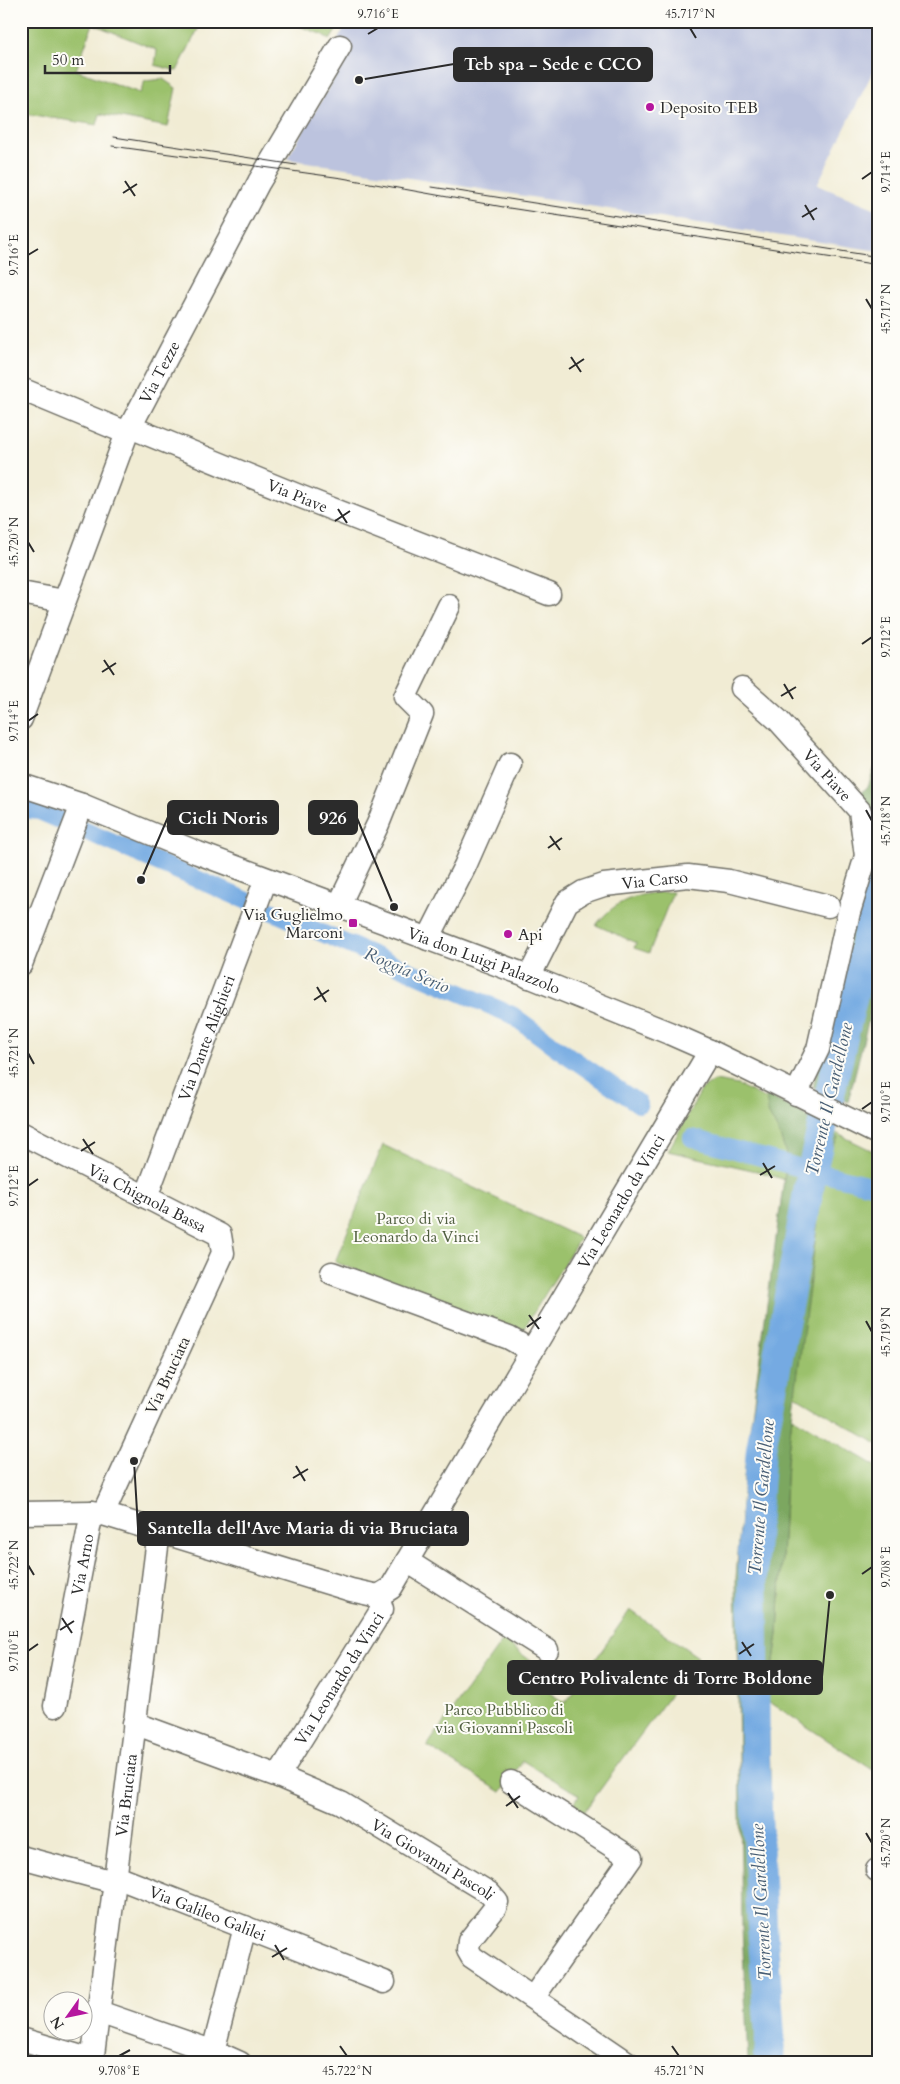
<svg xmlns="http://www.w3.org/2000/svg" width="900" height="2084" font-family="Cardo,serif">
<style>
.industrial{fill:#bcc3de}
.green{fill:#9bc16c;stroke:#63764c}
.forest{fill:#7ca760;stroke:#546946}
.lines{fill:none;stroke-linecap:round;stroke-linejoin:round}
.canal{stroke:#74aae2;stroke-width:18}
.river{stroke:#74aae2;stroke-width:30}
.minor-casing{stroke:#706f66;stroke-width:25}
.minor{stroke:#fff;stroke-width:22}
.tram{stroke:#2b2b2b;stroke-width:1}
.ticks{fill:none;stroke:#2b2b2b;stroke-width:2}
.poi-dot{fill:#b5179e;stroke:#fdfcf7;stroke-width:2}
.labels{text-anchor:middle;stroke-width:4;stroke-linejoin:round;paint-order:stroke}
.poi-label{font-size:16px;fill:#2b2b2b;stroke:#fdfcf7;text-anchor:start}
.street-label{font-size:16px;fill:#2b2b2b;stroke:#fdfcf7}
.park-label{font-size:16px;fill:#526042;stroke:#fdfcf7}
.water-label{font-size:18px;font-style:italic;fill:#485e74;stroke:#fdfcf7}
.leader{fill:none;stroke:#2b2b2b;stroke-width:2}
.callout-dot{fill:#2b2b2b;stroke:#fdfcf7;stroke-width:2}
.callout{fill:#2b2b2b;stroke:#2b2b2b;stroke-width:2}
.callout-label{font-size:18px;text-anchor:middle;font-weight:bold;fill:#fff}
.neatline{fill:none;stroke:#2b2b2b;stroke-width:2}
.ticks-label{font-size:12px;text-anchor:middle;fill:#2b2b2b}
</style>
<rect width="100%" height="100%" fill="#fdfcf7"/>
<filter id="ink" filterUnits="userSpaceOnUse"><feTurbulence type="fractalNoise" baseFrequency=".02" numOctaves="2"/><feDisplacementMap in="SourceGraphic" scale="10" xChannelSelector="R" yChannelSelector="G"/><feConvolveMatrix kernelMatrix="1 2 1 2 8 2 1 2 1" color-interpolation-filters="sRGB"/></filter>
<filter id="wash" filterUnits="userSpaceOnUse"><feTurbulence type="fractalNoise" baseFrequency=".0096" numOctaves="4" result="noise"/><feDisplacementMap in="SourceGraphic" scale="20" xChannelSelector="R" yChannelSelector="G"/><feGaussianBlur stdDeviation="1.12" result="paint"/><feColorMatrix in="noise" values="0 0 0 0 0 0 0 0 0 0 0 0 0 0 0 0 0 1.4 0 .05"/><feComposite in="paint" operator="in"/></filter>
<g filter="url(#wash)">
<rect width="100%" height="100%" fill="#f1ecd4"/>
<polygon class="industrial" points="348,21 879,21 879,59 817,185 879,210 879,251 287,159 352,48 338,39"/>
<g class="green">
<polygon points="21,21 205,21 198,29 177,71 155,65 157,50 93,24 76,70 140,93 145,81 163,79 176,88 168,127 100,114 97,125 21,113"/>
<polygon points="286,21 342,21 330,40 323,35"/>
<path d="M673,892L649,953L634,948L636,943L596,925C617,898 641,892 673,892Z"/>
<polygon points="715,1081 738,1085 879,1154 879,1445 780,1386 801,1185 761,1172 668,1151 702,1089"/>
<polygon points="383,1145 580,1238 521,1333 335,1262"/>
<polygon points="792,1417 879,1468 879,1774 768,1701 778,1634 787,1461"/>
<polygon points="630,1610 698,1657 583,1813 573,1805 579,1795 523,1761 501,1792 427,1746 503,1640 539,1667 531,1681 565,1703"/>
</g>
<g class="forest">
<polygon points="879,756 879,978 848,1102 813,1087 869,846 857,797 868,786"/>
<polygon points="766,1095 802,1113 838,1138 831,1150 819,1212 792,1417 787,1461 778,1634 768,1701 778,2063 748,2063 742,1927 736,1578 745,1466 787,1157 779,1133 768,1113"/>
</g>
<g class="lines">
<g class="canal">
<polyline points="21,809 39,811 512,1015 557,1048 639,1104"/>
<polyline points="692,1138 812,1171 879,1187"/>
</g>
<polyline class="river" points="769,2063 770,2035 762,1925 755,1766 753,1552 761,1449 812,1171 879,883"/>
</g>
</g>
<g filter="url(#ink)">
<g class="lines">
<defs>
<g id="minor">
<polyline points="21,389 127,433"/>
<path id="s1" d="M130,427L299,496L549,594"/>
<polyline points="21,593 64,601"/>
<path id="s2" d="M742,688L778,720L860,811L866,856L849,912L818,1049L796,1094"/>
<path id="s3" d="M21,719L127,433L259,182L340,46"/>
<path id="s4" d="M21,785L82,805L198,853L523,974L669,1033L710,1051L879,1134"/>
<polyline points="339,905 378,824 422,714 405,697 449,606"/>
<polyline points="428,939 465,866 510,764"/>
<polyline points="21,964 82,805"/>
<path id="s5" d="M529,977L567,902L583,892L604,885L688,876L729,881L828,906"/>
<path id="s6" d="M21,1133L220,1235L223,1253L103,1514"/>
<path id="s7" d="M146,1197L266,879"/>
<polyline points="332,1273 509,1338 532,1351"/>
<polyline points="21,1513 92,1512 103,1514 351,1590 378,1596"/>
<polyline points="407,1561 547,1650"/>
<path id="s8" d="M378,1596L391,1588L710,1051"/>
<path id="s9" d="M55,1706L92,1512"/>
<path id="s10" d="M134,1723L278,1776L341,1803L489,1893L497,1902L495,1908L469,1941L468,1950L472,1957L628,2063"/>
<path id="s11" d="M278,1776L382,1609L378,1596"/>
<polyline points="511,1782 631,1858 533,1998"/>
<polyline points="21,1857 114,1882"/>
<polyline points="877,1870 879,1871"/>
<path id="s12" d="M115,1879L124,1880L384,1982"/>
<polyline points="99,2012 220,2054 240,2063"/>
<polyline points="21,2039 92,2060"/>
<path id="s13" d="M92,2063L159,1531"/>
<polyline points="210,2063 245,1927"/>
</g>
</defs>
<use href="#minor" class="minor-casing"/>
<use href="#minor" class="minor"/>
<g class="tram">
<polyline points="114,137 296,165"/>
<polyline points="112,146 342,178 509,208 879,265"/>
<polyline points="432,187 879,257"/>
</g>
</g>
</g>
<path class="ticks" d="M690,28L696,38M368,34L378,28M862,179L872,172M125,181L135,196M123,193L137,184M805,205L814,220M802,217L817,208M28,255L38,249M866,299L872,309M571,357L581,372M569,369L584,359M338,509L347,523M335,521L350,511M28,542L34,552M862,644L872,637M104,660L114,675M102,672L116,663M784,684L793,699M781,696L796,687M28,721L38,714M866,810L872,821M550,836L560,850M548,848L562,838M317,987L326,1002M314,1000L329,990M28,1053L34,1064M862,1109L872,1102M83,1139L93,1154M81,1151L95,1142M763,1163L772,1178M760,1175L775,1166M28,1186L38,1179M529,1315L539,1329M866,1321L872,1332M527,1327L541,1317M296,1466L305,1481M293,1478L308,1469M28,1565L34,1575M862,1574L872,1567M62,1618L72,1633M60,1630L74,1621M742,1642L751,1656M28,1651L38,1644M739,1654L754,1644M508,1793L518,1808M506,1806L520,1796M866,1833L872,1843M275,1945L284,1960M272,1957L287,1948M340,2046L347,2056M672,2046L679,2056M119,2056L130,2050"/>
<g class="poi-dot">
<circle cx="650" cy="107" r="5"/>
<rect x="348" y="918" width="10" height="10" rx="2.5"/>
<circle cx="508" cy="934" r="5"/>
</g>
<g class="labels">
<g class="poi-label">
<text x="660" y="113">Deposito TEB</text>
<text x="343" y="920" text-anchor="end">Via Guglielmo<tspan x="343" dy="18">Marconi</tspan></text>
<text x="518" y="940">Api</text>
</g>
<g class="street-label">
<text dy="6" stroke="none"><textPath href="#s3" startOffset="374">Via Tezze</textPath></text>
<text dy="6" stroke="none"><textPath href="#s1" startOffset="181">Via Piave</textPath></text>
<text dy="6" stroke="none"><textPath href="#s2" startOffset="122">Via Piave</textPath></text>
<text dy="6" stroke="none"><textPath href="#s5" startOffset="176">Via Carso</textPath></text>
<text dy="6" stroke="none"><textPath href="#s4" startOffset="495">Via don Luigi Palazzolo</textPath></text>
<text dy="6" stroke="none"><textPath href="#s7" startOffset="170">Via Dante Alighieri</textPath></text>
<text dy="6" stroke="none"><textPath href="#s6" startOffset="142">Via Chignola Bassa</textPath></text>
<text dy="6" stroke="none"><textPath href="#s8" startOffset="465">Via Leonardo da Vinci</textPath></text>
<text transform="translate(167 1375) rotate(-65)" y="6">Via Bruciata</text>
<text dy="6" stroke="none"><textPath href="#s9" startOffset="144">Via Arno</textPath></text>
<text dy="6" stroke="none"><textPath href="#s11" startOffset="115">Via Leonardo da Vinci</textPath></text>
<text dy="6" stroke="none"><textPath href="#s13" startOffset="270">Via Bruciata</textPath></text>
<text dy="6" stroke="none"><textPath href="#s10" startOffset="330">Via Giovanni Pascoli</textPath></text>
<text dy="6" stroke="none"><textPath href="#s12" startOffset="99">Via Galileo Galilei</textPath></text>
</g>
<g class="park-label">
<text x="416" y="1224">Parco di via<tspan x="416" dy="18">Leonardo da Vinci</tspan></text>
<text x="504" y="1715">Parco Pubblico di<tspan x="504" dy="18">via Giovanni Pascoli</tspan></text>
</g>
<g class="water-label">
<text transform="translate(407 970) rotate(23)" y="6">Roggia Serio</text>
<text transform="translate(829 1099) rotate(-77)" y="6">Torrente Il Gardellone</text>
<text transform="translate(761 1497) rotate(-85)" y="6">Torrente Il Gardellone</text>
<text transform="translate(761 1902) rotate(-93)" y="6">Torrente Il Gardellone</text>
</g>
</g>
<path class="leader" d="M359 80L454 64M141 880L168 817M394 907L357 818M134 1461L138 1528M830 1595L822 1677"/>
<g class="callout-dot">
<circle cx="359" cy="80" r="5"/>
<circle cx="141" cy="880" r="5"/>
<circle cx="394" cy="907" r="5"/>
<circle cx="134" cy="1461" r="5"/>
<circle cx="830" cy="1595" r="5"/>
</g>
<g class="callout">
<rect x="454" y="48" width="198" height="33" rx="5"/>
<rect x="168" y="801" width="110" height="33" rx="5"/>
<rect x="309" y="801" width="48" height="33" rx="5"/>
<rect x="138" y="1512" width="330" height="33" rx="5"/>
<rect x="508" y="1661" width="314" height="33" rx="5"/>
</g>
<g class="callout-label">
<text x="553" y="70">Teb spa - Sede e CCO</text>
<text x="223" y="824">Cicli Noris</text>
<text x="333" y="824">926</text>
<text x="303" y="1534">Santella dell'Ave Maria di via Bruciata</text>
<text x="665" y="1684">Centro Polivalente di Torre Boldone</text>
</g>
<rect width="900" height="2084" fill="none" stroke="#fdfcf7" stroke-width="55"/>
<g transform="translate(68 2016) rotate(237)"><circle r="24" fill="#fdfcf7" stroke="#a9a8a5"/>
<path d="M0-4L9 19L0 12L-9 19Z" fill="#b5179e"/>
<text y="-8" font-size="14" font-weight="bold" text-anchor="middle" fill="#2b2b2b">N</text>
</g>
<path d="M45 65v8h125v-8" fill="none" stroke="#2b2b2b" stroke-width="2.5"/>
<text x="52" y="65" font-size="15" fill="#2b2b2b" stroke="#fdfcf7" stroke-width="4" paint-order="stroke">50 m</text>
<rect x="28" y="28" width="844" height="2028" class="neatline"/>
<g class="ticks-label">
<text x="378" y="18">9.716°E</text>
<text x="690" y="18">45.717°N</text>
<text transform="translate(886 172) rotate(-90)" y="4">9.714°E</text>
<text transform="translate(14 255) rotate(-90)" y="4">9.716°E</text>
<text transform="translate(886 309) rotate(-90)" y="4">45.717°N</text>
<text transform="translate(14 542) rotate(-90)" y="4">45.720°N</text>
<text transform="translate(886 637) rotate(-90)" y="4">9.712°E</text>
<text transform="translate(14 721) rotate(-90)" y="4">9.714°E</text>
<text transform="translate(886 821) rotate(-90)" y="4">45.718°N</text>
<text transform="translate(14 1053) rotate(-90)" y="4">45.721°N</text>
<text transform="translate(886 1102) rotate(-90)" y="4">9.710°E</text>
<text transform="translate(14 1186) rotate(-90)" y="4">9.712°E</text>
<text transform="translate(886 1332) rotate(-90)" y="4">45.719°N</text>
<text transform="translate(14 1565) rotate(-90)" y="4">45.722°N</text>
<text transform="translate(886 1567) rotate(-90)" y="4">9.708°E</text>
<text transform="translate(14 1651) rotate(-90)" y="4">9.710°E</text>
<text transform="translate(886 1843) rotate(-90)" y="4">45.720°N</text>
<text x="119" y="2075">9.708°E</text>
<text x="347" y="2075">45.722°N</text>
<text x="679" y="2075">45.721°N</text>
</g>
</svg>
